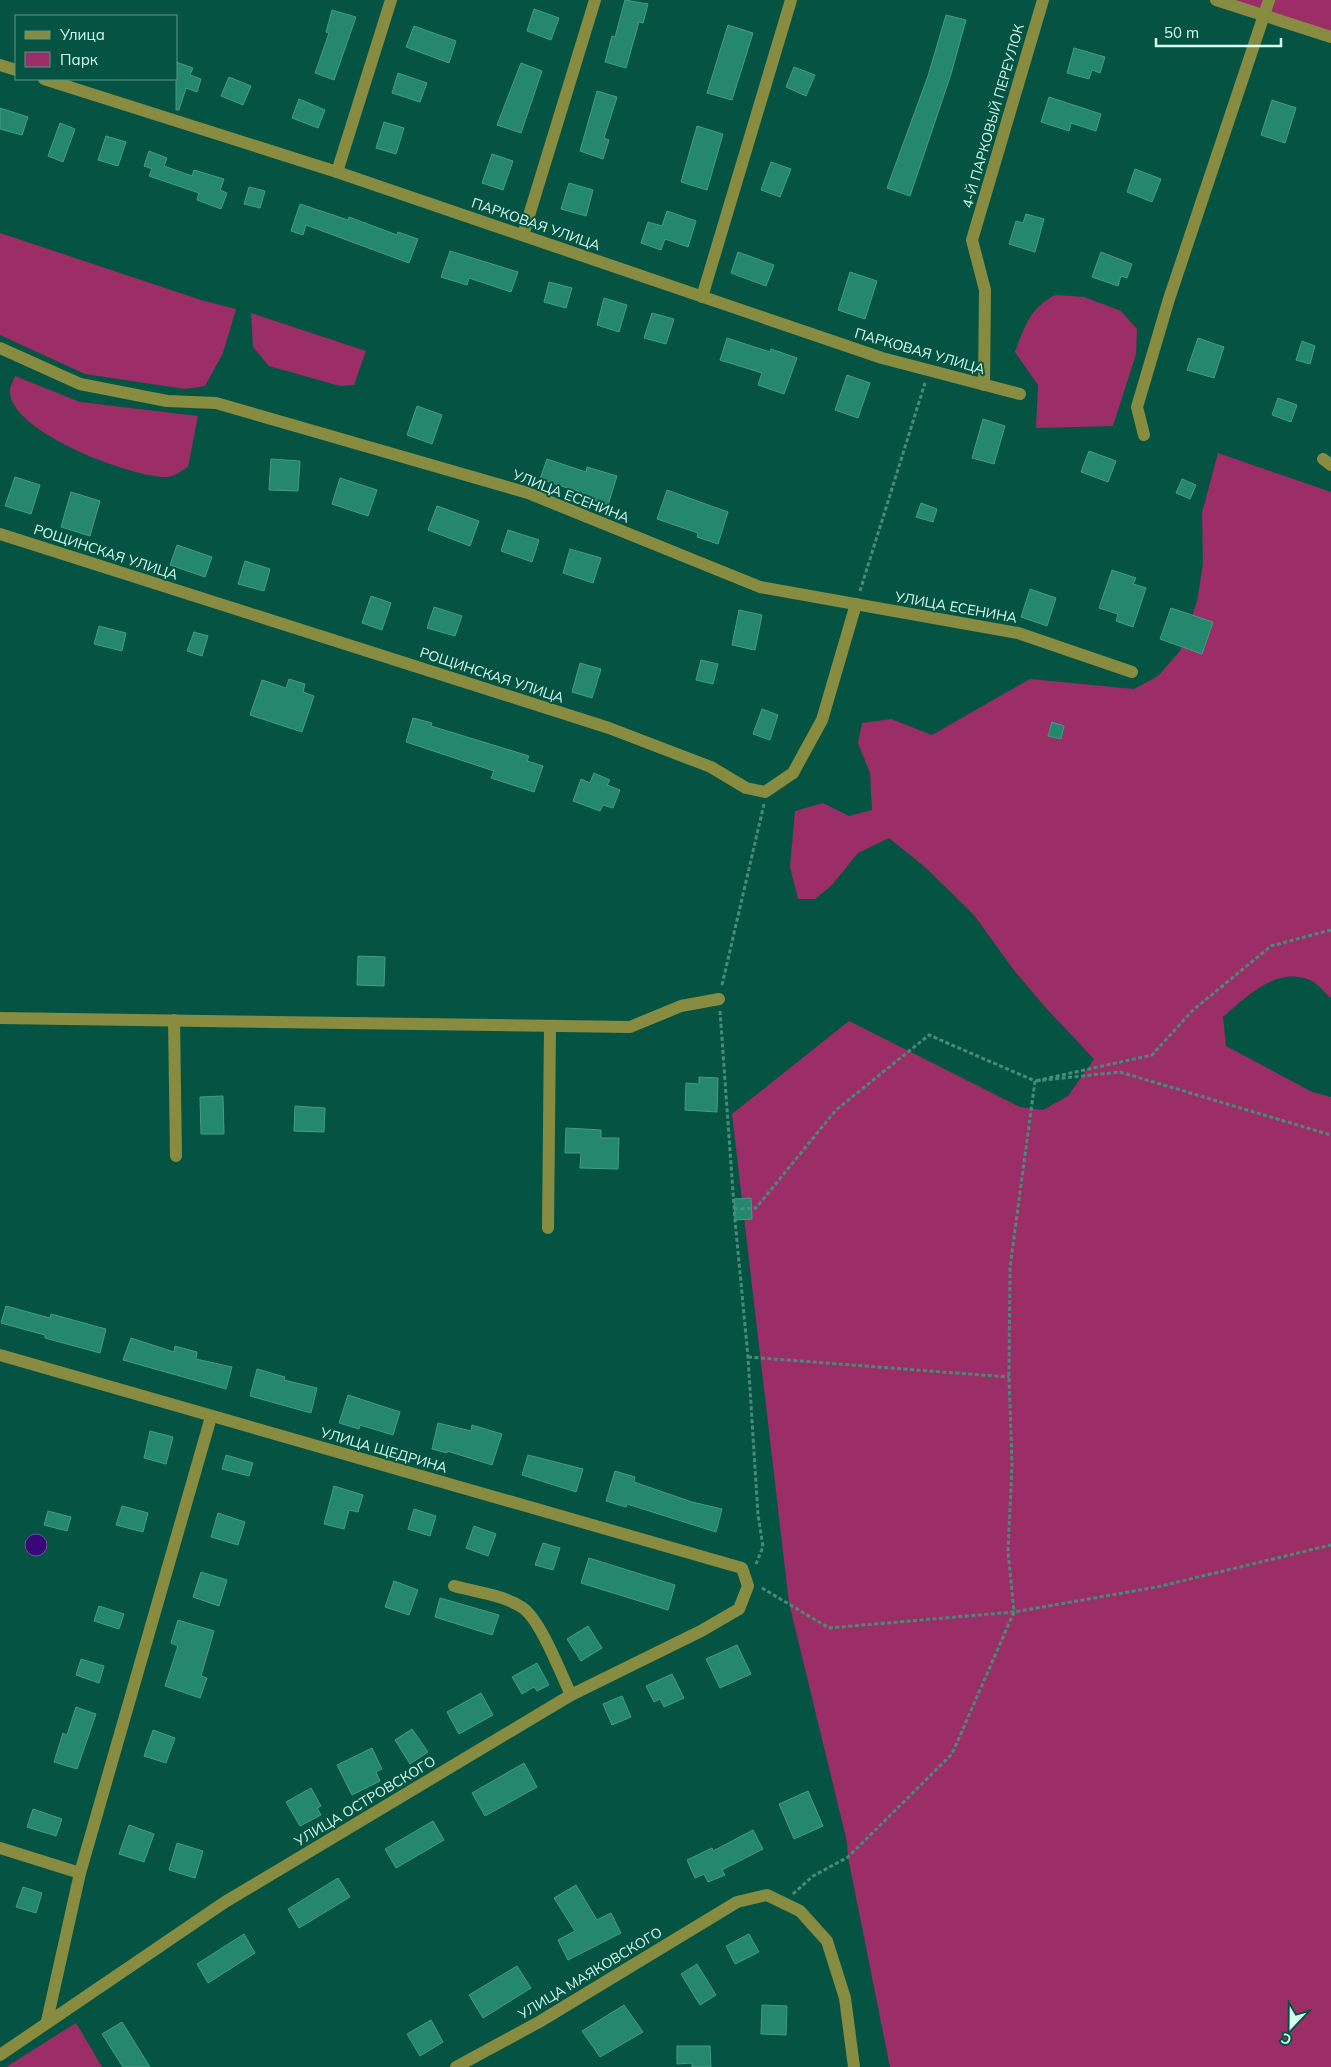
<svg xmlns="http://www.w3.org/2000/svg" width="1331" height="2067" font-family="Mulish,sans-serif">
<style>
.green{fill:#9c2e67}
.water{fill:#380a78;stroke:#67549c}
.building{fill:#24876e;stroke:#439d84}
.lines{fill:none;stroke-linecap:round;stroke-linejoin:round}
.path{stroke:#488b7a;stroke-width:3;stroke-dasharray:4 2.5;stroke-linecap:butt}
.minor{stroke:#878c40;stroke-width:12}
.labels{text-anchor:middle;stroke-width:4;stroke-linejoin:round;paint-order:stroke}
.street-label{font-size:14px;fill:#d5fff0;stroke:#055443}
</style>
<rect width="100%" height="100%" fill="#055443"/>
<g class="green">
<polygon points="1216,0 1331,0 1331,37"/>
<polygon points="0,233 201,300 236,309 223,353 205,386 185,389 85,374 0,335"/>
<path d="M1055,295L1084,297L1121,311L1137,329L1136,354L1113,426L1036,428L1038,385L1015,352C1025,326 1029,309 1055,295Z"/>
<polygon points="251,313 366,351 354,385 340,386 269,366 253,347"/>
<path d="M15,376L80,402L198,416L188,467C182,470 174,477 167,477C133,478 9,432 10,391C10,386 14,380 15,376Z"/>
<path d="M1218,453L1331,492V998C1324,993 1318,983 1310,980C1276,966 1246,997 1223,1017L1226,1046L1312,1092L1331,1097V2067H890L848,1857L847,1842L789,1603L732,1114L849,1021L1020,1107L1043,1110L1068,1096L1094,1059L1045,1007L1013,969L974,915L925,867L889,838L858,853L832,885L815,899H798L790,867L795,811L823,803L849,816L872,810L870,773L858,743L862,723L891,719L932,735L1030,679L1134,689L1158,676L1180,651L1197,601L1203,564L1202,513Z"/>
<polygon points="76,2023 102,2067 6,2067"/>
</g>
<circle class="water" cx="36" cy="1545" r="11"/>
<g class="building">
<polygon points="625,0 648,4 643,23 639,22 626,68 605,62 612,36 615,37"/>
<polygon points="534,9 559,18 551,40 527,31"/>
<polygon points="332,10 356,17 334,80 315,73 329,33 326,32"/>
<polygon points="946,15 966,20 951,74 910,196 887,188 928,76"/>
<polygon points="728,25 753,33 732,100 707,93"/>
<polygon points="414,26 456,41 449,63 406,47"/>
<polygon points="1074,48 1105,57 1100,73 1092,70 1089,79 1067,73"/>
<polygon points="176,62 193,68 190,75 201,79 197,92 186,88 179,110 176,110"/>
<polygon points="521,63 542,71 521,133 497,125"/>
<polygon points="794,67 815,75 806,96 786,87"/>
<polygon points="398,73 427,83 420,102 392,93"/>
<polygon points="229,77 251,86 243,105 221,96"/>
<polygon points="597,91 617,97 604,138 609,140 603,159 580,151"/>
<polygon points="1049,97 1101,114 1096,131 1071,123 1069,131 1041,122"/>
<polygon points="299,99 325,110 318,128 292,118"/>
<polygon points="1272,100 1296,108 1285,143 1261,135"/>
<polygon points="0,108 28,117 22,135 0,129"/>
<polygon points="384,122 404,128 396,154 376,148"/>
<polygon points="60,123 75,129 63,162 48,156"/>
<polygon points="697,126 723,134 707,190 681,182"/>
<polygon points="106,136 126,142 118,166 98,160"/>
<polygon points="149,151 167,158 164,166 192,176 194,170 224,179 220,190 227,193 221,209 197,200 199,193 149,176 152,169 144,166"/>
<polygon points="492,154 513,161 503,190 482,183"/>
<polygon points="771,162 791,169 780,197 761,190"/>
<polygon points="1135,169 1161,179 1152,202 1127,192"/>
<polygon points="569,183 593,190 586,216 561,209"/>
<polygon points="249,187 265,191 260,208 244,204"/>
<polygon points="300,204 348,220 349,217 397,235 398,232 418,239 409,263 306,225 303,235 291,231"/>
<polygon points="667,211 696,221 688,247 665,239 661,250 641,243 648,222 662,226"/>
<polygon points="1026,214 1044,219 1035,252 1009,244 1016,221 1023,223"/>
<polygon points="450,251 518,272 511,292 469,278 467,285 441,277"/>
<polygon points="738,252 774,265 766,286 731,273"/>
<polygon points="1101,252 1132,264 1127,278 1121,276 1118,286 1092,277"/>
<polygon points="850,272 877,281 865,319 838,310"/>
<polygon points="549,282 572,288 566,308 544,302"/>
<polygon points="604,298 627,305 619,332 597,325"/>
<polygon points="652,313 674,319 666,344 644,338"/>
<polygon points="727,338 770,352 771,349 797,358 784,394 758,385 762,373 720,360"/>
<polygon points="1198,338 1224,347 1214,378 1187,370"/>
<polygon points="1302,341 1315,346 1310,364 1296,360"/>
<polygon points="847,375 870,383 858,418 835,410"/>
<polygon points="1278,398 1297,405 1291,422 1272,415"/>
<polygon points="417,406 442,415 432,444 407,435"/>
<polygon points="983,419 1005,426 994,464 972,458"/>
<polygon points="1089,451 1116,461 1108,482 1081,472"/>
<polygon points="271,459 300,461 298,491 269,490"/>
<polygon points="547,459 586,472 587,467 617,476 608,505 578,495 580,492 540,479"/>
<polygon points="15,477 40,485 31,514 5,506"/>
<polygon points="340,478 377,490 368,516 332,504"/>
<polygon points="1182,479 1196,485 1190,499 1176,493"/>
<polygon points="667,490 728,512 718,544 697,537 698,533 657,519"/>
<polygon points="71,492 100,501 90,536 61,527"/>
<polygon points="921,503 937,509 933,522 916,517"/>
<polygon points="437,506 479,521 470,546 428,530"/>
<polygon points="508,530 539,540 532,562 501,551"/>
<polygon points="177,545 212,557 205,577 170,565"/>
<polygon points="570,549 601,558 593,583 563,573"/>
<polygon points="245,561 270,569 264,591 238,584"/>
<polygon points="1112,570 1136,578 1133,584 1146,588 1133,627 1116,621 1118,614 1099,608"/>
<polygon points="1030,589 1056,598 1047,626 1021,617"/>
<polygon points="371,596 391,603 382,630 362,623"/>
<polygon points="434,607 462,616 455,636 427,628"/>
<polygon points="1171,608 1213,622 1202,654 1160,639"/>
<polygon points="739,610 762,615 755,650 732,645"/>
<polygon points="99,626 126,633 122,651 94,644"/>
<polygon points="194,632 208,636 202,656 187,651"/>
<polygon points="701,660 718,664 713,684 696,680"/>
<polygon points="580,663 601,669 592,698 572,692"/>
<polygon points="289,679 305,684 303,692 314,696 302,732 250,715 262,680 286,688"/>
<polygon points="762,709 778,715 770,740 753,734"/>
<polygon points="413,718 432,723 431,726 529,756 527,761 543,766 534,792 491,778 494,771 406,742"/>
<polygon points="1052,722 1064,726 1061,739 1048,736"/>
<polygon points="594,773 610,780 607,785 620,790 613,808 603,805 600,811 573,801 581,779 590,783"/>
<polygon points="358,956 385,957 384,986 357,985"/>
<polygon points="699,1077 718,1078 717,1112 685,1110 686,1083 699,1084"/>
<polygon points="223,1096 224,1134 201,1134 200,1097"/>
<polygon points="295,1106 325,1108 324,1132 294,1131"/>
<polygon points="566,1128 601,1130 601,1138 619,1138 618,1169 580,1168 581,1153 565,1153"/>
<polygon points="751,1198 752,1219 735,1220 734,1199"/>
<polygon points="6,1306 50,1318 51,1314 106,1329 100,1353 45,1338 45,1335 1,1323"/>
<polygon points="131,1338 174,1352 175,1346 197,1352 196,1359 232,1367 226,1389 123,1360"/>
<polygon points="257,1369 285,1377 284,1380 317,1388 311,1413 250,1396"/>
<polygon points="348,1395 400,1412 393,1435 360,1425 359,1429 339,1423"/>
<polygon points="438,1423 471,1431 472,1425 502,1434 492,1465 447,1451 447,1453 432,1449"/>
<polygon points="150,1431 173,1437 166,1464 144,1458"/>
<polygon points="226,1455 253,1463 249,1476 222,1469"/>
<polygon points="528,1455 583,1469 576,1492 522,1475"/>
<polygon points="615,1471 635,1477 634,1482 692,1502 722,1509 716,1532 627,1504 626,1507 606,1501"/>
<polygon points="334,1486 363,1495 358,1512 349,1510 344,1529 324,1524"/>
<polygon points="122,1506 148,1513 143,1532 116,1525"/>
<polygon points="414,1509 436,1516 430,1536 408,1529"/>
<polygon points="48,1511 71,1517 67,1531 44,1525"/>
<polygon points="218,1513 245,1522 238,1545 211,1537"/>
<polygon points="474,1526 496,1534 488,1556 466,1548"/>
<polygon points="543,1543 560,1548 553,1570 535,1565"/>
<polygon points="589,1558 675,1585 668,1610 581,1583"/>
<polygon points="201,1572 227,1580 219,1606 193,1597"/>
<polygon points="394,1581 418,1590 409,1615 385,1607"/>
<polygon points="440,1598 499,1615 492,1635 435,1617"/>
<polygon points="99,1606 124,1614 119,1629 94,1621"/>
<polygon points="178,1620 214,1631 201,1676 207,1678 200,1698 165,1686 178,1646 171,1643"/>
<polygon points="588,1626 602,1648 581,1661 567,1639"/>
<polygon points="737,1645 751,1674 720,1688 706,1659"/>
<polygon points="81,1659 104,1666 99,1683 76,1675"/>
<polygon points="537,1663 549,1685 537,1691 534,1687 522,1694 512,1677"/>
<polygon points="672,1674 684,1698 664,1707 660,1699 654,1702 646,1686"/>
<polygon points="481,1693 493,1715 459,1734 447,1712"/>
<polygon points="622,1696 631,1717 612,1725 603,1704"/>
<polygon points="76,1707 96,1714 77,1769 54,1762 63,1733 67,1735"/>
<polygon points="412,1729 428,1752 410,1764 395,1740"/>
<polygon points="153,1730 175,1738 166,1763 144,1756"/>
<polygon points="372,1748 382,1769 376,1772 380,1781 352,1795 337,1765"/>
<polygon points="524,1763 537,1787 485,1816 472,1793"/>
<polygon points="311,1788 321,1806 317,1808 321,1815 300,1826 286,1802"/>
<polygon points="808,1791 823,1826 794,1839 779,1804"/>
<polygon points="33,1809 62,1819 56,1836 27,1827"/>
<polygon points="433,1821 444,1840 396,1868 385,1849"/>
<polygon points="129,1825 154,1834 144,1862 119,1854"/>
<polygon points="753,1830 763,1849 722,1870 725,1875 708,1882 704,1874 695,1878 687,1860 712,1848 713,1851"/>
<polygon points="177,1843 203,1851 195,1878 169,1870"/>
<polygon points="338,1878 350,1897 299,1928 288,1909"/>
<polygon points="576,1885 597,1920 611,1913 621,1933 568,1960 558,1940 575,1931 554,1898"/>
<polygon points="23,1887 42,1893 36,1913 16,1907"/>
<polygon points="244,1934 255,1953 208,1983 197,1964"/>
<polygon points="749,1934 759,1952 735,1964 726,1946"/>
<polygon points="697,1964 716,1995 700,2005 681,1974"/>
<polygon points="517,1966 531,1988 483,2018 469,1995"/>
<polygon points="624,2005 643,2032 600,2057 582,2031"/>
<polygon points="762,2005 787,2006 786,2035 761,2034"/>
<polygon points="431,2020 443,2042 420,2056 407,2034"/>
<polygon points="122,2022 150,2067 123,2067 102,2034"/>
<polygon points="677,2046 710,2046 711,2067 692,2067 692,2063 677,2064"/>
</g>
<g class="lines">
<g class="path">
<polyline points="860,591 925,383"/>
<polyline points="1331,930 1271,946 1192,1011 1152,1055 1035,1081 1120,1072 1331,1135"/>
<polyline points="722,985 764,804"/>
<polyline points="720,1011 735,1220 748,1357 758,1515 763,1547 756,1564"/>
<polyline points="734,1209 756,1208 836,1110 929,1035 1035,1081 1010,1267 1009,1377 1012,1465 1008,1551 1014,1612 829,1628 762,1588"/>
<polyline points="748,1357 1009,1377"/>
<polyline points="793,1894 813,1876 848,1857 952,1754 1014,1612 1157,1587 1331,1545"/>
</g>
<g class="minor">
<polyline points="1216,0 1331,37"/>
<polyline points="0,65 16,70"/>
<polyline points="44,79 337,172 882,358 1020,394"/>
<polyline points="337,172 391,0"/>
<polyline points="523,235 595,0"/>
<polyline points="702,297 791,0"/>
<polyline points="0,348 80,384 167,401 216,403 528,493 760,587 1018,633 1132,672"/>
<polyline points="984,385 985,290 972,240 1043,0"/>
<polyline points="1144,435 1137,407 1169,299 1269,0"/>
<polyline points="1323,459 1331,465"/>
<polyline points="0,534 609,728 711,767 746,788 765,792 793,773 822,720 856,604"/>
<polyline points="0,1018 630,1027 681,1006 719,999"/>
<polyline points="174,1020 176,1156"/>
<polyline points="548,1228 550,1026"/>
<polyline points="0,1355 742,1568 748,1586 739,1609 701,1631 571,1695 225,1902 0,2055"/>
<path d="M454,1586C476,1592 504,1595 523,1608C541,1621 561,1674 571,1695"/>
<polyline points="0,1848 80,1873"/>
<polyline points="47,2021 80,1873 211,1417"/>
<polyline points="456,2067 539,2022 737,1902 767,1895 800,1911 827,1941 845,1998 854,2067"/>
</g>
</g>
<g class="labels">
<g class="street-label">
<text transform="translate(993 116) rotate(-74)" y="5">4-Й ПАРКОВЫЙ ПЕРЕУЛОК</text>
<text transform="translate(536 224) rotate(19)" y="5">ПАРКОВАЯ УЛИЦА</text>
<text transform="translate(920 351) rotate(16)" y="5">ПАРКОВАЯ УЛИЦА</text>
<text transform="translate(571 496) rotate(21)" y="5">УЛИЦА ЕСЕНИНА</text>
<text transform="translate(106 552) rotate(18)" y="5">РОЩИНСКАЯ УЛИЦА</text>
<text transform="translate(956 607) rotate(10)" y="5">УЛИЦА ЕСЕНИНА</text>
<text transform="translate(492 675) rotate(18)" y="5">РОЩИНСКАЯ УЛИЦА</text>
<text transform="translate(384 1450) rotate(16)" y="5">УЛИЦА ЩЕДРИНА</text>
<text transform="translate(365 1801) rotate(-31)" y="5">УЛИЦА ОСТРОВСКОГО</text>
<text transform="translate(590 1973) rotate(-31)" y="5">УЛИЦА МАЯКОВСКОГО</text>
</g>
</g>
<rect x="15" y="15" width="162" height="65" fill="#055443" stroke="#589888"/>
<rect x="25" y="31" width="25" height="8" fill="#878c40" stroke="#589888"/>
<text x="60" y="40" font-size="15" fill="#d5fff0">Улица</text>
<rect x="25" y="52" width="25" height="15" fill="#9c2e67" stroke="#589888"/>
<text x="60" y="65" font-size="15" fill="#d5fff0">Парк</text>
<g transform="translate(1291 2027) rotate(202)" stroke="#055443" stroke-width="4" paint-order="stroke">
<path d="M0-4L9 19L0 12L-9 19Z" fill="#d5fff0"/>
<text y="-8" font-size="14" font-weight="bold" text-anchor="middle" fill="#d5fff0">С</text>
</g>
<path d="M1156 38v8h125v-8" fill="none" stroke="#d5fff0" stroke-width="2.5"/>
<text x="1164" y="38" font-size="15" fill="#d5fff0" stroke="#055443" stroke-width="4" paint-order="stroke">50 m</text>
</svg>
